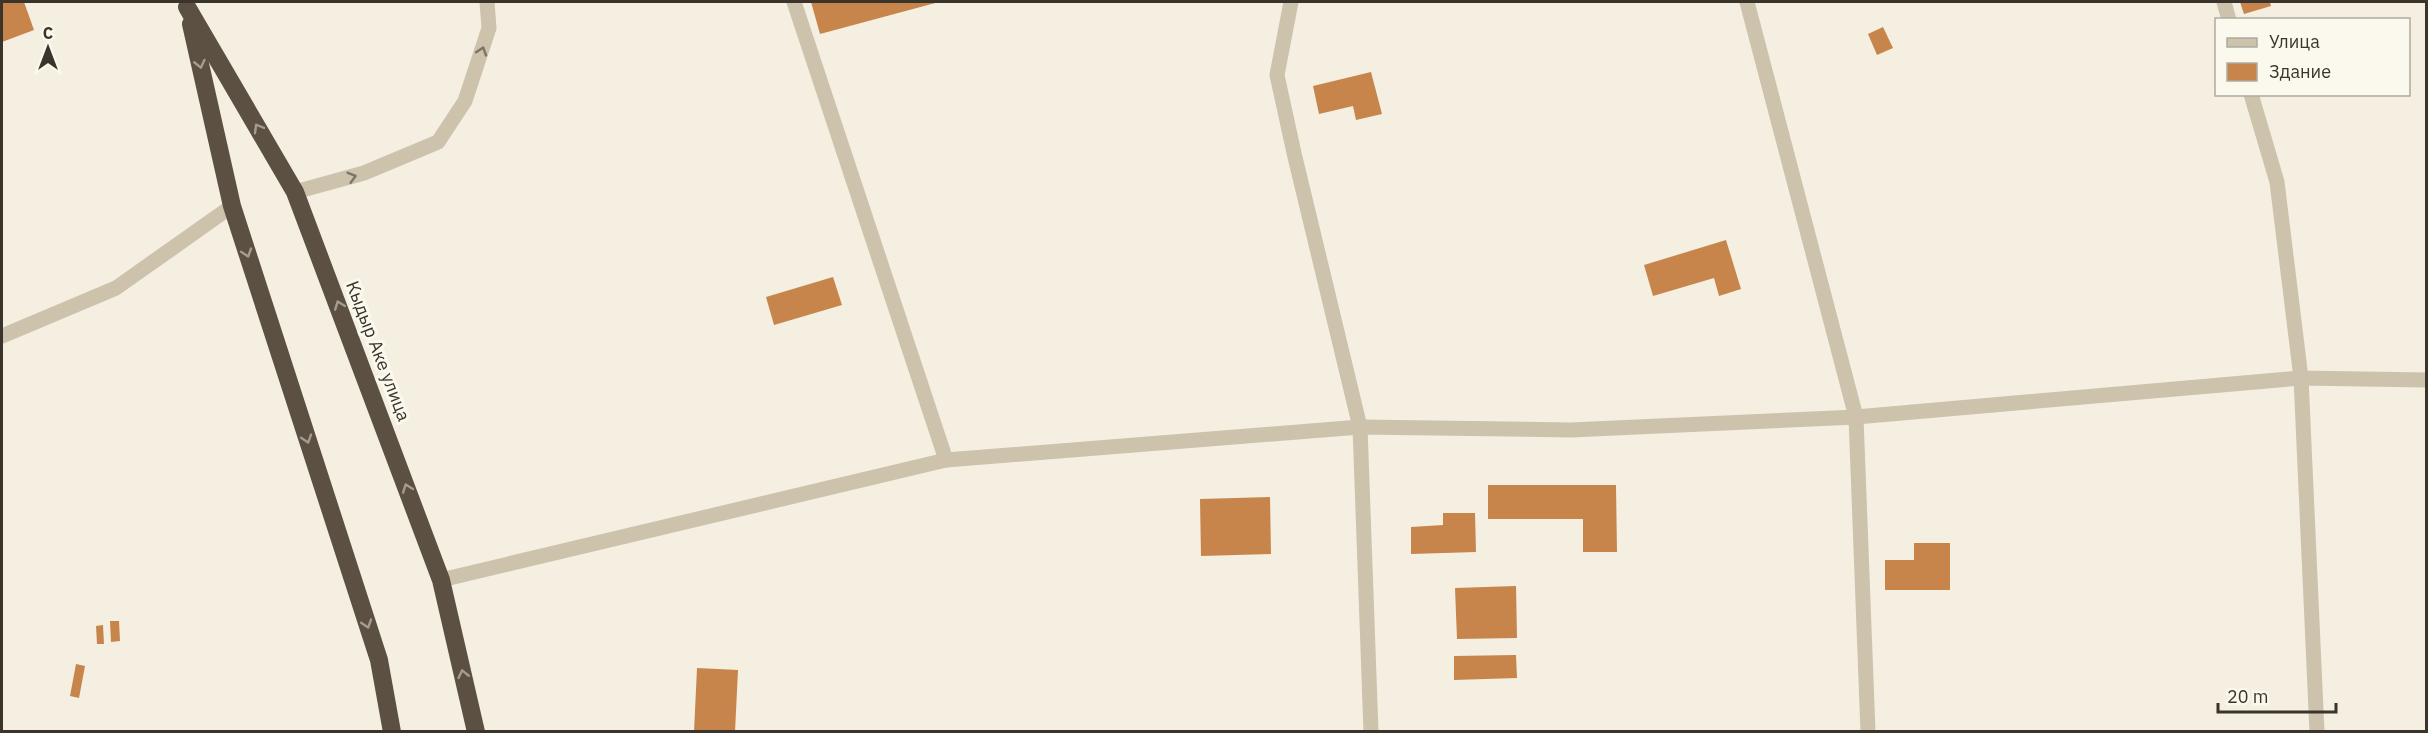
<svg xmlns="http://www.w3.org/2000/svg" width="2428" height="733" font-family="'IBM Plex Sans',sans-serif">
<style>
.building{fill:#c7854c}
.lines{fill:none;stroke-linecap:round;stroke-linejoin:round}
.minor{stroke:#cdc2ac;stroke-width:15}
.highway{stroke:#5c5042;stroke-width:18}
.oneway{stroke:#7d7465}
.oneway2{stroke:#a49c8f}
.labels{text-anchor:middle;stroke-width:6;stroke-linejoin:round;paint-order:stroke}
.street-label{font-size:18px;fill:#3b342b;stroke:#fbf8ee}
</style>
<rect width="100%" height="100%" fill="#f4efe1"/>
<g class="building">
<polygon points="2,2 24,2 34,30 2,42"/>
<polygon points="811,2 939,2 820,34"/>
<polygon points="2240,2 2270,2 2271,6 2244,14"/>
<polygon points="1883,27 1893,48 1877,55 1868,34"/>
<polygon points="1371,72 1382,114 1356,120 1353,106 1319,114 1313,86"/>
<polygon points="1726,240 1741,289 1719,296 1714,278 1653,296 1644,265"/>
<polygon points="833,277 842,305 774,325 766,297"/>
<polygon points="1488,485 1616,485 1617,552 1583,552 1583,519 1488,519"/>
<polygon points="1270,497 1271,554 1201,556 1200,499"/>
<polygon points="1443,513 1475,513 1476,552 1411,554 1411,527 1443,525"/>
<polygon points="1914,543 1950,543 1950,590 1885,590 1885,560 1914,560"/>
<polygon points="1516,586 1517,638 1457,639 1455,588"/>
<polygon points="110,621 119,621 120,641 111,642"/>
<polygon points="103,625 104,644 97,644 96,626"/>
<polygon points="1516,655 1517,678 1454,680 1454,656"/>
<polygon points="76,664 85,666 79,698 70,696"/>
<polygon points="697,668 738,670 735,732 694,732"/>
</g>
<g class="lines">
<g class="minor">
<polyline points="794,2 946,460"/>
<polyline points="1291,2 1277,75 1294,153 1360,427 1371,732"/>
<polyline points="1747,2 1856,417 1868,732"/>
<polyline points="2224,2 2229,20"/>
<polyline points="2251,94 2277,182 2301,378 2317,732"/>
<polyline points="295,192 364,173 438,142 465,101 489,28 487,2"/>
<polyline points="2,336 116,288 232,206"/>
<polyline points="441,580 946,460 1360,427 1571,430 1856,417 2301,378 2426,380"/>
</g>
<g class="highway">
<polyline points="187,7 295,192 441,580 476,732"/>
<polyline points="191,24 232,206 379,660 392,732"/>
</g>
</g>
<defs><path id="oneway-chevron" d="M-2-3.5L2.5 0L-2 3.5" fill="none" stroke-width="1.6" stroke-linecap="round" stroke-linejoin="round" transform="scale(1.5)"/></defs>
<g class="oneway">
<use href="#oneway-chevron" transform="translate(482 51) rotate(-72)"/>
<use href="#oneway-chevron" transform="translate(352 177) rotate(-16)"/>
</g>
<g class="oneway2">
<use href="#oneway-chevron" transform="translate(200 64) rotate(77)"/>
<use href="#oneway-chevron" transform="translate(258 128) rotate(-120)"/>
<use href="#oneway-chevron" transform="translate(247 253) rotate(72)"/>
<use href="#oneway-chevron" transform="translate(339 305) rotate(-111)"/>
<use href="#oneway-chevron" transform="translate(307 439) rotate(72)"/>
<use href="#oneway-chevron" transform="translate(407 488) rotate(-110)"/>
<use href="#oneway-chevron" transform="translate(367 624) rotate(72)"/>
<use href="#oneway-chevron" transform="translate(463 674) rotate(-103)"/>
</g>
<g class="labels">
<g class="street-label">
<text transform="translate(378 351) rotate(69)" y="6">Кыдыр Аке улица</text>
</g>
</g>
<rect width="2428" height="733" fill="none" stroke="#3b342b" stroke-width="6"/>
<rect x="2215" y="18" width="195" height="78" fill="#fbf8ee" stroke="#aeaaa0" stroke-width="1.5"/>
<rect x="2227" y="38" width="30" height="9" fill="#cdc2ac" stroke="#aeaaa0" stroke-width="1.5"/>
<text x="2269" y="48" font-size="18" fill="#3b342b">Улица</text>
<rect x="2227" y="63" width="30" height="18" fill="#c7854c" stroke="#aeaaa0" stroke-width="1.5"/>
<text x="2269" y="78" font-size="18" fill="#3b342b">Здание</text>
<g transform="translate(48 48)" stroke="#fbf8ee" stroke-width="4.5" paint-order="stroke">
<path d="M0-4.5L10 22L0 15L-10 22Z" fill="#3b342b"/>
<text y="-9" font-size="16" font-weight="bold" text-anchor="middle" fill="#3b342b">С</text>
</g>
<path d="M2218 703v9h118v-9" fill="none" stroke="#3b342b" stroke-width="3"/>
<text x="2227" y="703" font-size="18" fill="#3b342b" stroke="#fbf8ee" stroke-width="4.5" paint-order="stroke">20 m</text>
</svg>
